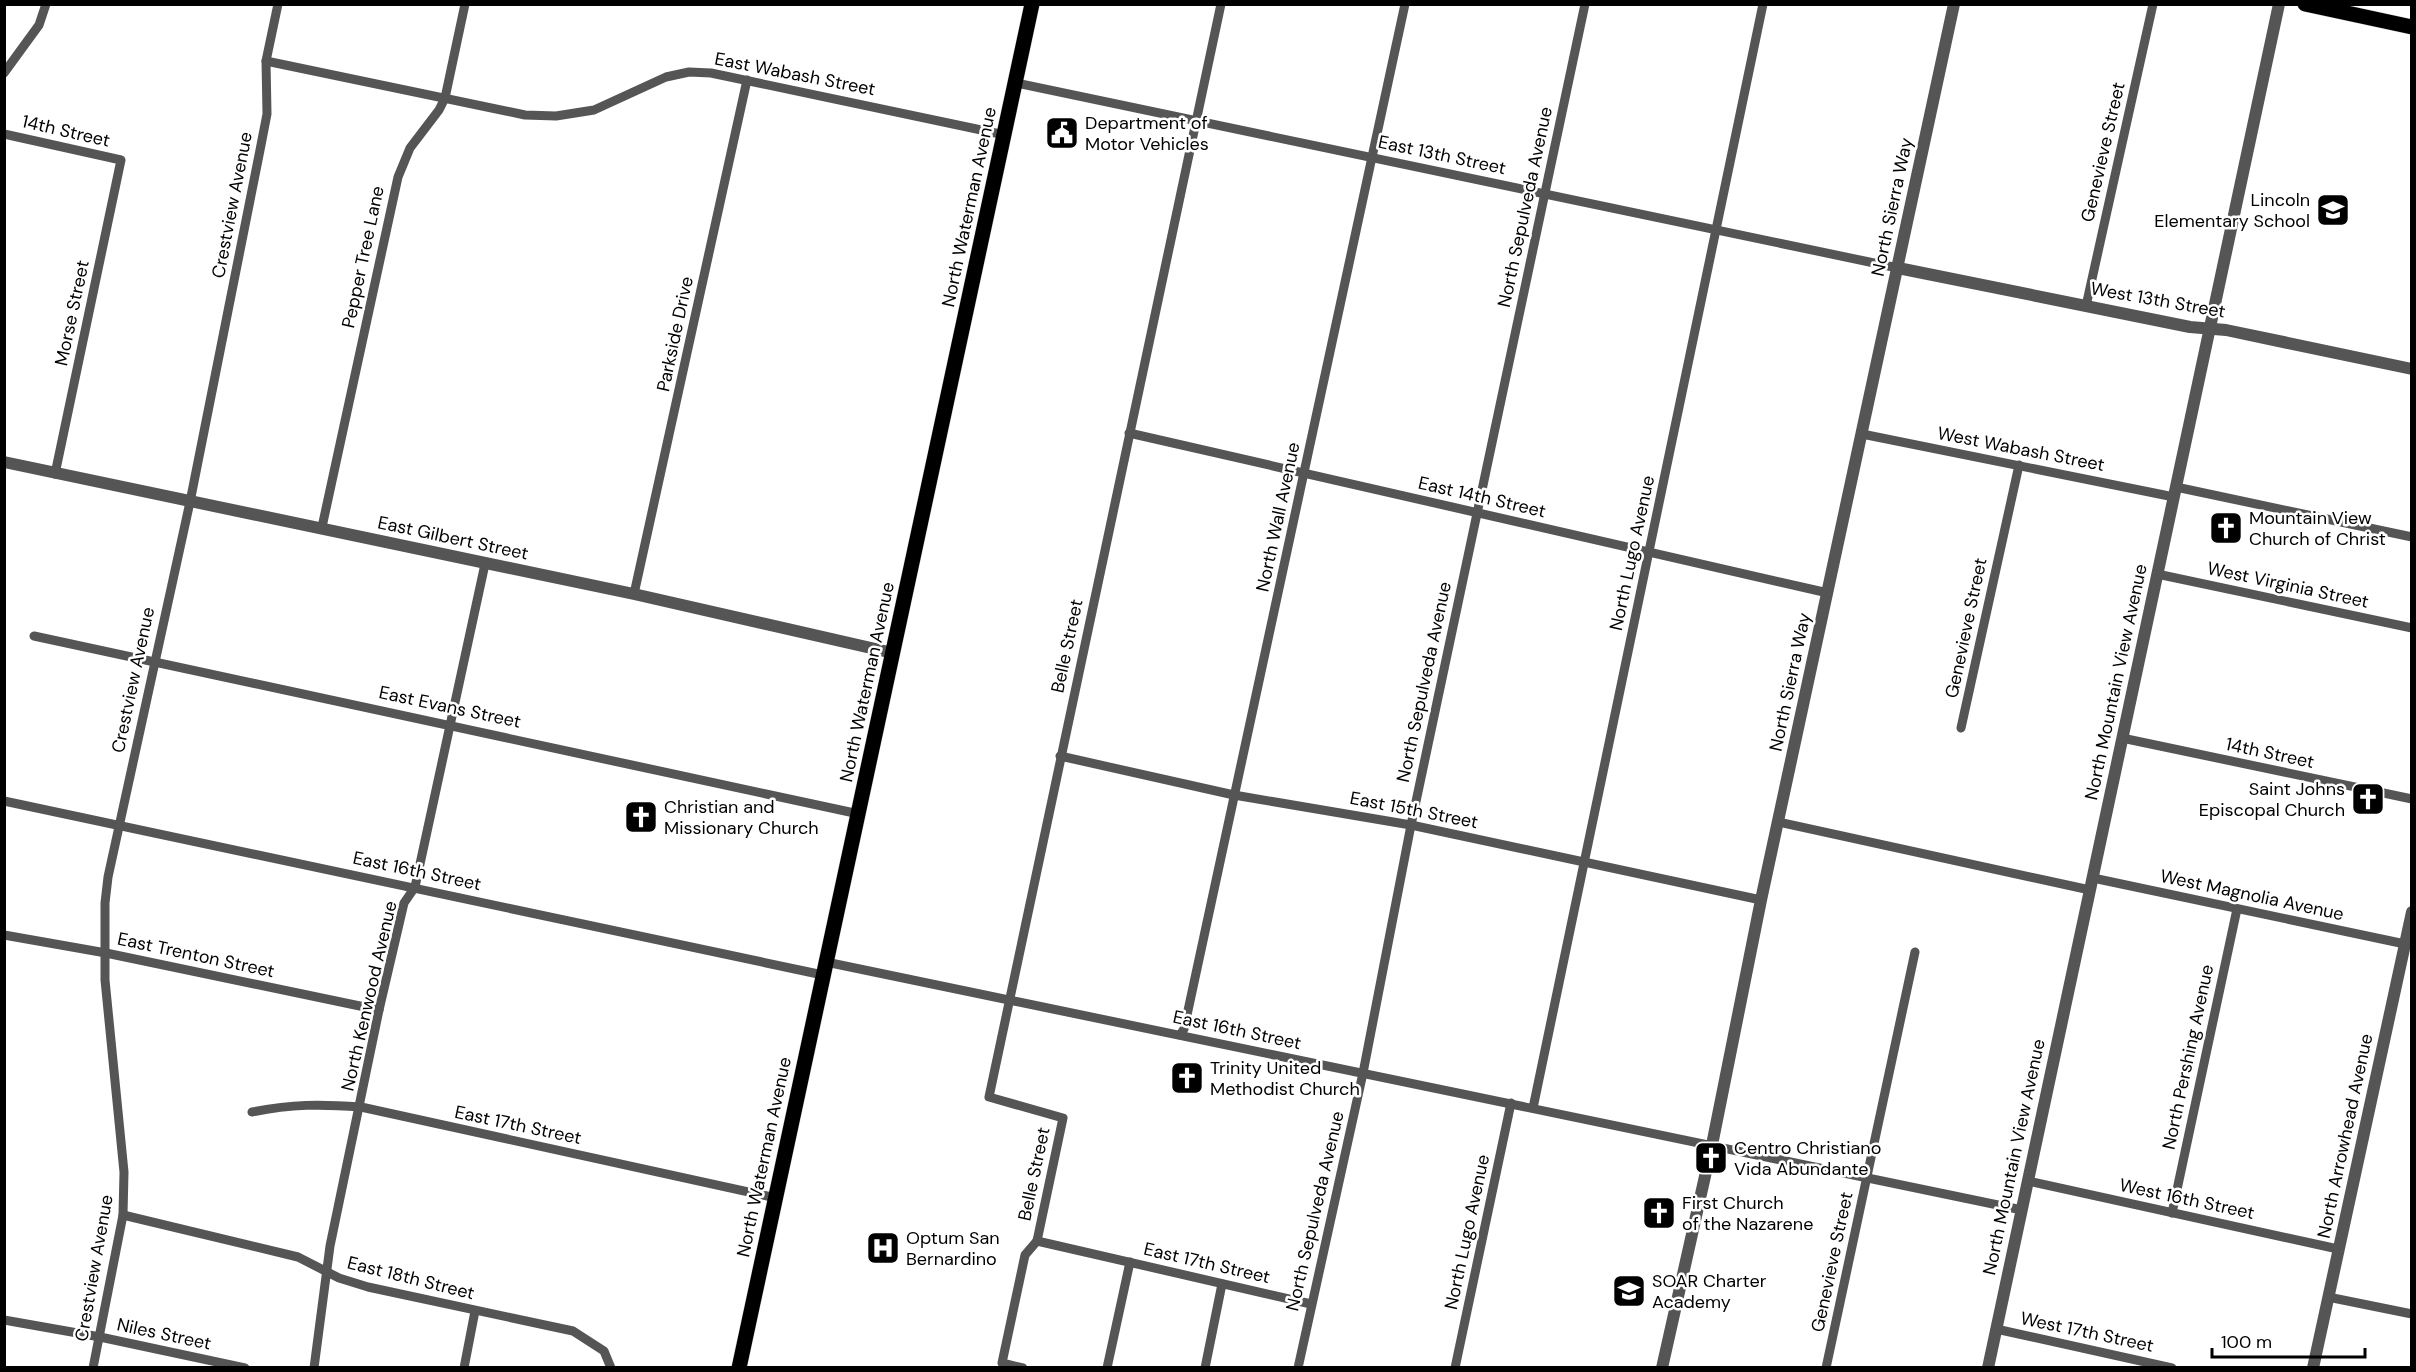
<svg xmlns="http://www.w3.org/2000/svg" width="2416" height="1372" font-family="'DM Sans',sans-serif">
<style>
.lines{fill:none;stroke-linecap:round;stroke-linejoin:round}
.primary-casing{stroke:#dbdbdb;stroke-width:16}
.minor{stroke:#555;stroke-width:9}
.tertiary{stroke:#555;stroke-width:12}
.primary{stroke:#000;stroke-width:15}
.labels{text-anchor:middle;stroke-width:5;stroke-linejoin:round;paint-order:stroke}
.street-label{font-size:18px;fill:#000;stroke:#fff}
.poi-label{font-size:18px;fill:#000;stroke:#fff;text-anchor:start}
</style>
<rect width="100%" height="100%" fill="#fff"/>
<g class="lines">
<defs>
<g id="primary">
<polyline points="2305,4 2412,27"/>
<polyline points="739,1368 1032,4"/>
</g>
</defs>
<use href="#primary" class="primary-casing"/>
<g class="minor">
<polyline points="266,61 525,115 556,116 594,110 666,77 689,72 711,73 1005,135"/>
<polyline points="4,73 39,25 46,4"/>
<polyline points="1016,83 1898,268"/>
<polyline points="4,134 121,160 55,474"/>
<polyline points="2086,306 2153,4"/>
<polyline points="1129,433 1828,593"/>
<polyline points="1862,434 2174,497"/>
<polyline points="2176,487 2412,537"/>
<polyline points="322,527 398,177 410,148 439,110 445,98 465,4"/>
<polyline points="2157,574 2412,628"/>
<polyline points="634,594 747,80"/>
<polyline points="34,636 859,814"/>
<polyline points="1961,728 2019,465"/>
<polyline points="2122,738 2412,799"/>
<polyline points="1060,756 1234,795 1411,825 1761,900"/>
<polyline points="4,801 823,975"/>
<polyline points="1778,822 2090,890"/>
<polyline points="2093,878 2405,944"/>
<polyline points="4,935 106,953 379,1010"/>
<polyline points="826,962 2022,1210"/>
<polyline points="1180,1035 1184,1029 1405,4"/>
<polyline points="1533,1108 1763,4"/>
<path d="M252,1112C292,1104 320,1104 361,1107L776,1198"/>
<polyline points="2028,1181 2338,1249"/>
<polyline points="2172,1213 2237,909"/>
<polyline points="123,1215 298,1257 339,1278 368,1287 573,1331 604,1351 611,1368"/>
<polyline points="1037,1241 1063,1118 989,1097 1221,4"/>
<polyline points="1037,1241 1311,1304"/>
<polyline points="2328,1297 2412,1314"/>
<polyline points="4,1320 100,1337 245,1368"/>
<polyline points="1996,1329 2172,1368"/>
<polyline points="93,1368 123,1215 124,1172 105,980 105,903 108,877 190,502 261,145 267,114 266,61 278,4"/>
<polyline points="314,1368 330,1246 379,1010 404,903 415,887 485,564"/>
<polyline points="464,1368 475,1311"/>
<polyline points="1023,1368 1002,1363 1025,1255 1037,1241"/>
<polyline points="1107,1368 1130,1262"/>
<polyline points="1205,1368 1222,1284"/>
<polyline points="1298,1368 1363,1073 1411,825 1585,4"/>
<polyline points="1455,1368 1511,1103"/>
<polyline points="1826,1368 1915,952"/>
</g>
<g class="tertiary">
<polyline points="1898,268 2190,327 2226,330 2412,369"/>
<polyline points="4,462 634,594 893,653"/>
<polyline points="1662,1368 1712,1145 1761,900 1954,4"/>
<polyline points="1988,1368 2279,4"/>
<polyline points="2313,1368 2412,912"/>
</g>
<use href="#primary" class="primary"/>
</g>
<defs>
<symbol id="civic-square" viewBox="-11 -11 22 22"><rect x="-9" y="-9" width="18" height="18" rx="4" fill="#000" stroke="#fff"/><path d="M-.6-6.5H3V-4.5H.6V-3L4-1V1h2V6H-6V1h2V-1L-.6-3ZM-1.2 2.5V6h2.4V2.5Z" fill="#fff"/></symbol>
<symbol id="school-square" viewBox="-11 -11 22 22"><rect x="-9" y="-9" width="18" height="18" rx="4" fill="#000" stroke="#fff"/><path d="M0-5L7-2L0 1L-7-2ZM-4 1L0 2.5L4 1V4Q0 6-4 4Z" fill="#fff"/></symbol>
<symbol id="church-square" viewBox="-11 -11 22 22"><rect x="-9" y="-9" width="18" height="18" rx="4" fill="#000" stroke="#fff"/><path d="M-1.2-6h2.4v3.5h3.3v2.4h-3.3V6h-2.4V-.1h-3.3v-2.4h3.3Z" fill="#fff"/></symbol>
<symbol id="hospital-square" viewBox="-11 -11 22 22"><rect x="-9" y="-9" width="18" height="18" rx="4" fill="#000" stroke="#fff"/><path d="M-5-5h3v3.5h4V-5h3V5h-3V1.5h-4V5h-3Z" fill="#fff"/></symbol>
</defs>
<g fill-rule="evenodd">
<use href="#civic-square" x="1043" y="114" width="38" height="38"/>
<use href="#school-square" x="2314" y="191" width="38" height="38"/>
<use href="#church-square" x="2207" y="509" width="38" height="38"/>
<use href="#church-square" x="2349" y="780" width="38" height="38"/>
<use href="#church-square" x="622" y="798" width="38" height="38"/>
<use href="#church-square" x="1168" y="1059" width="38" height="38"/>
<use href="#church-square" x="1692" y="1139" width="38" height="38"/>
<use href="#church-square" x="1640" y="1194" width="38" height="38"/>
<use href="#hospital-square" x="864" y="1229" width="38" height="38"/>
<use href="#school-square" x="1610" y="1272" width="38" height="38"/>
</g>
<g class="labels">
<g class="street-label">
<text transform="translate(795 74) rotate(11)" y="6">East Wabash Street</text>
<text transform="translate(66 131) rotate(13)" y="6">14th Street</text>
<text transform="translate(2103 152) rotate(-77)" y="6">Genevieve Street</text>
<text transform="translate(1442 155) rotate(12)" y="6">East 13th Street</text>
<text transform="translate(232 205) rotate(-79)" y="6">Crestview Avenue</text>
<text transform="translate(969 207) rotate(-78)" y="6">North Waterman Avenue</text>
<text transform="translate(1525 207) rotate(-78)" y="6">North Sepulveda Avenue</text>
<text transform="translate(1892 207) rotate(-78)" y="6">North Sierra Way</text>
<text transform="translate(363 257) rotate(-78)" y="6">Pepper Tree Lane</text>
<text transform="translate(2158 300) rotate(10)" y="6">West 13th Street</text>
<text transform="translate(72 313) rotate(-78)" y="6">Morse Street</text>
<text transform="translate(675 334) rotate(-78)" y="6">Parkside Drive</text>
<text transform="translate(2021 449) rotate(11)" y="6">West Wabash Street</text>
<text transform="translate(1482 497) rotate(13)" y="6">East 14th Street</text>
<text transform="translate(1278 517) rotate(-78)" y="6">North Wall Avenue</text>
<text transform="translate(453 538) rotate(12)" y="6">East Gilbert Street</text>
<text transform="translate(1632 553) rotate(-78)" y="6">North Lugo Avenue</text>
<text transform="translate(2288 585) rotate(12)" y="6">West Virginia Street</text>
<text transform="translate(1966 628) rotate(-78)" y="6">Genevieve Street</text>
<text transform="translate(1067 646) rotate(-78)" y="6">Belle Street</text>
<text transform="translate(133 680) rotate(-78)" y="6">Crestview Avenue</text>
<text transform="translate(867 682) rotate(-78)" y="6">North Waterman Avenue</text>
<text transform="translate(1424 682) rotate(-78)" y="6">North Sepulveda Avenue</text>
<text transform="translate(1790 682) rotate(-78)" y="6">North Sierra Way</text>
<text transform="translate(2116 682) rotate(-78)" y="6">North Mountain View Avenue</text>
<text transform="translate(450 707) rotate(12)" y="6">East Evans Street</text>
<text transform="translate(2270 753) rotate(12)" y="6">14th Street</text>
<text transform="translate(1414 810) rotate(11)" y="6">East 15th Street</text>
<text transform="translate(417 871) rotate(12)" y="6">East 16th Street</text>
<text transform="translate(2252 895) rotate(12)" y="6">West Magnolia Avenue</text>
<text transform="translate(196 955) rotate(12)" y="6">East Trenton Street</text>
<text transform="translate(369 996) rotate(-77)" y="6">North Kenwood Avenue</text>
<text transform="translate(1237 1030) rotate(12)" y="6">East 16th Street</text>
<text transform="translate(2188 1057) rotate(-78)" y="6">North Pershing Avenue</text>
<text transform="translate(518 1125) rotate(12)" y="6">East 17th Street</text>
<text transform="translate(2345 1136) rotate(-78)" y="6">North Arrowhead Avenue</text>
<text transform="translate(764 1157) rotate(-78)" y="6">North Waterman Avenue</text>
<text transform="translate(2014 1157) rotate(-78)" y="6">North Mountain View Avenue</text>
<text transform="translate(1034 1174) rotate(-78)" y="6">Belle Street</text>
<text transform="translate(2187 1199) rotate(12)" y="6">West 16th Street</text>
<text transform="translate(1315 1211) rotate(-77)" y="6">North Sepulveda Avenue</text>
<text transform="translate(1467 1232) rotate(-78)" y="6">North Lugo Avenue</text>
<text transform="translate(1832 1262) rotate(-78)" y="6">Genevieve Street</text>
<text transform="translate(1207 1263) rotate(13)" y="6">East 17th Street</text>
<text transform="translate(94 1268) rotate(-80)" y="6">Crestview Avenue</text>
<text transform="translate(411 1278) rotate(14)" y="6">East 18th Street</text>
<text transform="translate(2087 1332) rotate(12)" y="6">West 17th Street</text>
<text transform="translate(164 1334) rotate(12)" y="6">Niles Street</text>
</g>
<g class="poi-label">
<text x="1085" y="129">Department of<tspan x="1085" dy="21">Motor Vehicles</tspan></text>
<text x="2310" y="206" text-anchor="end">Lincoln<tspan x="2310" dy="21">Elementary School</tspan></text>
<text x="2249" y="524">Mountain View<tspan x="2249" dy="21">Church of Christ</tspan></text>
<text x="2345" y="795" text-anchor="end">Saint Johns<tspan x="2345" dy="21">Episcopal Church</tspan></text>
<text x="664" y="813">Christian and<tspan x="664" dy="21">Missionary Church</tspan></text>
<text x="1210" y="1074">Trinity United<tspan x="1210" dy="21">Methodist Church</tspan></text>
<text x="1734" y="1154">Centro Christiano<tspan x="1734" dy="21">Vida Abundante</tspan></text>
<text x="1682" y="1209">First Church<tspan x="1682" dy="21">of the Nazarene</tspan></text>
<text x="906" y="1244">Optum San<tspan x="906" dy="21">Bernardino</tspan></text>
<text x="1652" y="1287">SOAR Charter<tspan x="1652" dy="21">Academy</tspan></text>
</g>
</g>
<rect width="2416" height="1372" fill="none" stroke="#000000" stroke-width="12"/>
<path d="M2212 1348v9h153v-9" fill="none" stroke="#000000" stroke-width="3"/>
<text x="2221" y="1348" font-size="18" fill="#000000" stroke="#ffffff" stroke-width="4.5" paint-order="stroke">100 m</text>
</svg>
